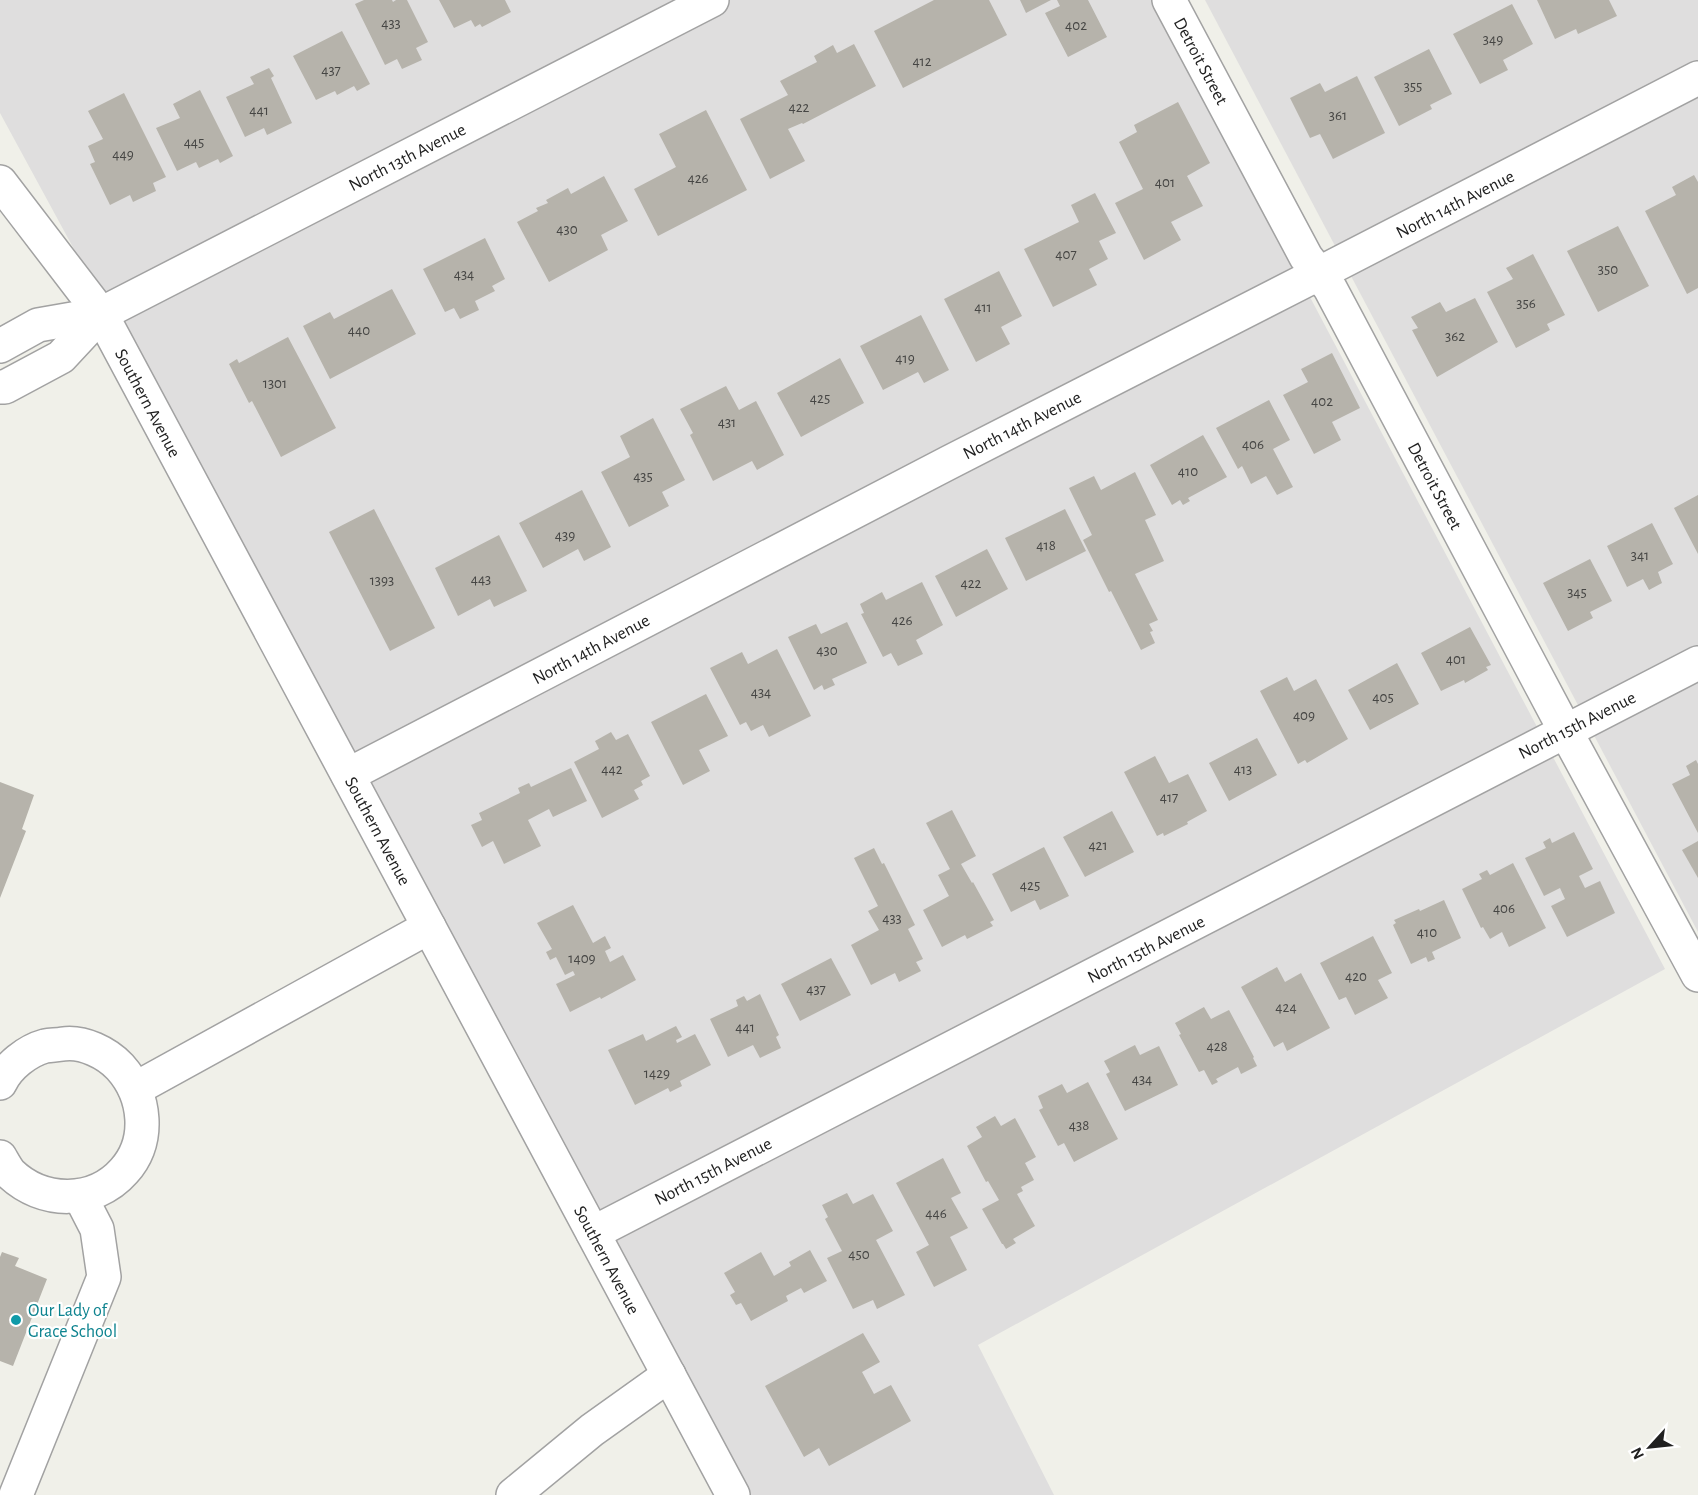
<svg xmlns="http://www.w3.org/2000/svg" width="1698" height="1495" font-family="'Alegreya Sans',sans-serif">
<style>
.residential{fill:#dfdede}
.building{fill:#b6b3ab}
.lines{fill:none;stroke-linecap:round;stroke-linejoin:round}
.minor-casing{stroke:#a2a2a2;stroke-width:36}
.minor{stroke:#fff;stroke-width:33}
.culture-dot{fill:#0f9aa8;stroke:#fff;stroke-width:2}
.labels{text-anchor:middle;stroke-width:4.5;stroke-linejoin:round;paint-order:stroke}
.number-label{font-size:15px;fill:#464644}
.street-label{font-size:18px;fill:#212121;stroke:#fff}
.culture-label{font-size:18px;fill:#0d838f;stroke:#fff;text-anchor:start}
</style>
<rect width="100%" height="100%" fill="#f0f0e9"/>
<g class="residential">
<polygon points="0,0 1153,0 1665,969 978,1345 1054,1495 751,1495 0,113"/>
<polygon points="1205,0 1698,0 1698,932"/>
</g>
<g class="building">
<polygon points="364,0 392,0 393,2 396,0 407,0 428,42 416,48 422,60 402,69 397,59 385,65 355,4"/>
<polygon points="439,0 505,0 511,12 482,27 480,24 475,27 471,20 454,28"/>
<polygon points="934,0 989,0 1007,35 903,88 874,31"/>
<polygon points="1020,0 1051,0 1026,13"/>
<polygon points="1057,0 1088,0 1107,37 1068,57 1045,13 1060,6"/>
<polygon points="1537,0 1609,0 1617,16 1578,34 1576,29 1555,39"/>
<polygon points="1512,4 1533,44 1503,60 1508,70 1480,84 1453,34"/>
<polygon points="342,31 370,84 357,91 354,86 337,95 335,91 316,100 293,56"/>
<polygon points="854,44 876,86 803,124 802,123 788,129 805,161 770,179 740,119 788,95 780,81 817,62 814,56 833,45 837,53"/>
<polygon points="1429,49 1452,94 1430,105 1432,109 1399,126 1374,77"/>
<polygon points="269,68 274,76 271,78 292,123 267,135 264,128 245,137 226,97 254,84 250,77"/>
<polygon points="1357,76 1385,133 1333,159 1320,134 1310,138 1290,98 1320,83 1325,92"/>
<polygon points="200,90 233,156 220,163 218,159 199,168 196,162 177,171 156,128 180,118 173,104"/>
<polygon points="124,93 166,177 153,183 156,191 133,202 130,195 110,205 90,164 95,162 88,146 103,139 88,111"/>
<polygon points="1178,102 1210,163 1187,176 1203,206 1171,222 1181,240 1144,260 1115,203 1143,189 1119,142 1137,132 1134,125"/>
<polygon points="706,110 747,190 658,236 634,189 676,167 659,134"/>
<polygon points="1694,175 1698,182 1698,288 1687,294 1645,211 1676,195 1672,187"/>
<polygon points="604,176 628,221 601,235 608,250 549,282 517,222 538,211 536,208 548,203 546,200 568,188 571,194"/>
<polygon points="1095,193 1116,233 1099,241 1108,259 1089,269 1097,285 1053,307 1024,249 1079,222 1071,205"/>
<polygon points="1618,226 1649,286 1598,312 1567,251"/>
<polygon points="485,238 505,279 492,286 495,291 475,301 479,310 460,319 454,308 445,312 423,269"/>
<polygon points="1533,254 1565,315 1547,324 1550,330 1516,348 1487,292 1513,279 1506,268"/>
<polygon points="999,271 1022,316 1001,327 1010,344 976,362 944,299"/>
<polygon points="392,289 416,334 330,379 303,326 330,312 334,319"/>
<polygon points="1475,298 1498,342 1437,377 1412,330 1418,328 1411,317 1440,302 1446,312"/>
<polygon points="921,315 949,370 924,383 918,372 883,390 860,346"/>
<polygon points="288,337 336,428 281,457 252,401 249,403 229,364 237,359 239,363"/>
<polygon points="1332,353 1360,408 1332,422 1341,440 1314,454 1283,395 1308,382 1301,369"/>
<polygon points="840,358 864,403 801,437 777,393"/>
<polygon points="726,386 739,410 756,401 784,455 757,470 752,461 713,481 690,435 693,433 680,409"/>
<polygon points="1269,400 1290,440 1273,449 1293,487 1277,495 1266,476 1251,484 1242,466 1238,469 1216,428"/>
<polygon points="653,418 685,480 662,492 669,506 629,527 601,472 630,457 620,436"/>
<polygon points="1203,435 1227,477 1188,498 1190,501 1183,505 1180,500 1172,505 1150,465"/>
<polygon points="1135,472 1156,515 1145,520 1164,561 1135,574 1158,620 1149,624 1153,631 1150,632 1155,643 1141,650 1111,591 1109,592 1083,540 1092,535 1069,488 1094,476 1101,490"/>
<polygon points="582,490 611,547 584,561 578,549 543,568 519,523"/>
<polygon points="1698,495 1698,554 1674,508"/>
<polygon points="374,509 435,628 390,651 329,532"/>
<polygon points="1065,509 1086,551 1026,581 1005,538"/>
<polygon points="1652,523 1673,564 1658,572 1662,583 1649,590 1643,579 1627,587 1607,546"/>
<polygon points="499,535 527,591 494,607 490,599 458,616 435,568"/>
<polygon points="987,549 1008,589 956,617 935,576"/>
<polygon points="1590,559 1612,601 1590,612 1593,618 1568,631 1543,583"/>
<polygon points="922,582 943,625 916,640 923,654 898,666 891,653 883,657 861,614 864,613 860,604 882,592 886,600"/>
<polygon points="847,622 867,663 832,679 835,685 824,690 822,685 814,690 788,637 816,624 821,634"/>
<polygon points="1470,627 1491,665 1486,667 1488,670 1465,683 1464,680 1441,691 1421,653"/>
<polygon points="777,649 811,716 769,737 763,725 751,731 746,722 740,725 710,668 742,652 748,664"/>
<polygon points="1397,663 1419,704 1370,730 1348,690"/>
<polygon points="1287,677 1294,691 1316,679 1348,739 1307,763 1305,760 1298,764 1260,691"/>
<polygon points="706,694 728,736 699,750 710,771 683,785 651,722"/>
<polygon points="611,732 616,740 628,734 650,776 641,781 643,785 634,790 639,799 602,818 574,762 599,749 595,741"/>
<polygon points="1257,738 1277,775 1229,801 1209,763"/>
<polygon points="1155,756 1169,783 1188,774 1207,811 1187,822 1188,824 1164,836 1163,833 1157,836 1124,772"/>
<polygon points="1696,760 1698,764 1698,833 1672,784 1690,775 1686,766"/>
<polygon points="571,768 587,801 553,817 549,809 528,820 541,846 504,864 493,841 482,847 471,825 482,820 479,813 520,793 518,788 529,783 531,787"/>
<polygon points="0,782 34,795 22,829 26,831 0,898"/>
<polygon points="952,810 976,856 961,864 972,883 973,882 994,920 990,922 993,926 967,939 965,935 942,947 923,910 949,896 938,875 950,869 926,823"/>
<polygon points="1112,811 1134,852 1085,877 1063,837"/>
<polygon points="1574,832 1593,869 1579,876 1585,888 1600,881 1615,913 1567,937 1551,906 1565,899 1560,888 1544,896 1525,858 1546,848 1543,842 1550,838 1552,843"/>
<polygon points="1698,841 1698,878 1682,850"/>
<polygon points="1044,847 1069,896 1040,910 1035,900 1011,912 992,874"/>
<polygon points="874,848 882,864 884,863 915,925 908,929 923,959 916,962 921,971 899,982 895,973 871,985 851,945 879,930 868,911 878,906 854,858"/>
<polygon points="1513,863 1546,928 1509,947 1502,932 1490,939 1483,927 1481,928 1462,889 1482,879 1479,874 1487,870 1490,875"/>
<polygon points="1444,900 1461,938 1432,952 1435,959 1428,962 1426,957 1411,964 1393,925 1396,923 1394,920 1419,909 1420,911"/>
<polygon points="573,905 593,943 605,936 611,948 605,951 610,962 623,955 636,980 601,999 600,997 570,1012 556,984 575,975 573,971 565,975 556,957 550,960 546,952 552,949 537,923"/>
<polygon points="1373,936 1392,973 1378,980 1388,998 1355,1015 1346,997 1339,1000 1320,963"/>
<polygon points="831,958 851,995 800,1021 781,984"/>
<polygon points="1277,967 1285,982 1301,973 1330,1028 1287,1051 1283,1042 1274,1047 1241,987"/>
<polygon points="760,994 779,1035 776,1037 781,1048 760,1058 753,1045 728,1057 710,1019 738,1006 736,1000 744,996 747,1001"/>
<polygon points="1204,1007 1211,1019 1229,1010 1254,1057 1253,1058 1257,1066 1241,1074 1238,1067 1216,1079 1218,1082 1212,1085 1204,1070 1199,1072 1179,1035 1181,1034 1175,1023"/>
<polygon points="676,1026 682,1037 676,1040 677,1043 695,1034 711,1065 680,1081 682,1086 670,1092 668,1088 635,1105 608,1050 643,1034 646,1041"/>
<polygon points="1135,1045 1140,1055 1159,1046 1178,1085 1125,1111 1106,1074 1110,1072 1104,1061"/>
<polygon points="1088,1082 1118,1139 1074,1162 1064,1143 1058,1146 1039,1110 1043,1108 1038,1096 1062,1084 1067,1093"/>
<polygon points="995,1116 1001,1126 1015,1118 1036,1157 1025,1163 1034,1180 1021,1187 1023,1191 1017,1194 1035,1226 1013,1239 1016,1243 1006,1249 1003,1244 1002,1244 982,1209 999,1200 988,1181 986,1182 967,1146 982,1137 976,1127"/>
<polygon points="943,1158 961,1193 951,1198 968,1228 950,1237 967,1270 934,1287 916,1252 929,1245 896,1183"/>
<polygon points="847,1193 853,1204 873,1194 893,1231 876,1240 905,1295 877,1309 873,1300 853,1309 827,1258 842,1251 825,1219 828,1217 822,1205"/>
<polygon points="810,1250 827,1281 804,1293 801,1288 786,1296 788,1301 751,1321 741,1303 736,1305 730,1295 735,1292 724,1273 761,1252 774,1276 791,1266 789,1262"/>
<polygon points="2,1252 19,1258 15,1266 47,1279 13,1366 0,1361 0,1257"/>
<polygon points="863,1333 880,1362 862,1372 874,1394 891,1385 911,1421 829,1466 819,1448 804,1457 765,1386"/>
</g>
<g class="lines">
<defs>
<g id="minor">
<polyline points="1169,0 1306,257 1330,288 1566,732 1698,975"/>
<polyline points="0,182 101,314 733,1495"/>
<polyline points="0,346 38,325 101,314 712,0"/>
<polyline points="0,387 5,387 61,357 101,314"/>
<polyline points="348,775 950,462 1318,274 1698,78"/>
<path d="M0,1083C8,1066 27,1051 45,1046C51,1045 57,1045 63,1044C83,1041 107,1053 120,1067C146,1096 151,1141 124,1171C94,1205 42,1204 10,1173C6,1168 3,1162 0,1157"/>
<polyline points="135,1089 429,927"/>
<polyline points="593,1233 1698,663"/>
<polyline points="16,1495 104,1277 97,1229 80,1196"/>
<polyline points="513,1495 592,1430 669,1375"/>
</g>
</defs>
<use href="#minor" class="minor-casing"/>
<use href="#minor" class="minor"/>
</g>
<circle class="culture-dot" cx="16" cy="1320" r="6"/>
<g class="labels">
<g class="number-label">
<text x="391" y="28">433</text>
<text x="1076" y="30">402</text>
<text x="1493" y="44">349</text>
<text x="922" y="66">412</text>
<text x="331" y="75">437</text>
<text x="1413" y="91">355</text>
<text x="799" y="112">422</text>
<text x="259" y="115">441</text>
<text x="1338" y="120">361</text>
<text x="194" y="147">445</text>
<text x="123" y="159">449</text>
<text x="698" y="183">426</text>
<text x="1165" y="187">401</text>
<text x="567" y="234">430</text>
<text x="1066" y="259">407</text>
<text x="1608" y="274">350</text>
<text x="464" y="279">434</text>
<text x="1526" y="308">356</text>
<text x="983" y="312">411</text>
<text x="359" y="335">440</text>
<text x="1455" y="341">362</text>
<text x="905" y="363">419</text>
<text x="275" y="388">1301</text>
<text x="820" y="403">425</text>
<text x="1322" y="406">402</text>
<text x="727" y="427">431</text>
<text x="1253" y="449">406</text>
<text x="1188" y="476">410</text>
<text x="643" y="481">435</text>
<text x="565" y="540">439</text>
<text x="1046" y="550">418</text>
<text x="1640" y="560">341</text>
<text x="481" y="584">443</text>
<text x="382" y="585">1393</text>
<text x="971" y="588">422</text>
<text x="1577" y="597">345</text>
<text x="902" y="625">426</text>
<text x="827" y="655">430</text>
<text x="1456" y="664">401</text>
<text x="761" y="697">434</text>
<text x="1383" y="702">405</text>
<text x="1304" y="720">409</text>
<text x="612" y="774">442</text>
<text x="1243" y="774">413</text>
<text x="1169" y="802">417</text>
<text x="1098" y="850">421</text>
<text x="1030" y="890">425</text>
<text x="1504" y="913">406</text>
<text x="892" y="923">433</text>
<text x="1427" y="937">410</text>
<text x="582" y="963">1409</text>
<text x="1356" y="981">420</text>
<text x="816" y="994">437</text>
<text x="1286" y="1012">424</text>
<text x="745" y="1032">441</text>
<text x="1217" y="1051">428</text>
<text x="657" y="1078">1429</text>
<text x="1142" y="1084">434</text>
<text x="1079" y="1130">438</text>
<text x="936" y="1218">446</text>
<text x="859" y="1259">450</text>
</g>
<g class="street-label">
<text transform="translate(1201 61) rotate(62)" y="6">Detroit Street</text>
<text transform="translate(407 157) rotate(-27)" y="6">North 13th Avenue</text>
<text transform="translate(1455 204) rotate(-27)" y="6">North 14th Avenue</text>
<text transform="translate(148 403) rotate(62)" y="6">Southern Avenue</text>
<text transform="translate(1022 425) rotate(-27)" y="6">North 14th Avenue</text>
<text transform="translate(1435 486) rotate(62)" y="6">Detroit Street</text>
<text transform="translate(591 649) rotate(-28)" y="6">North 14th Avenue</text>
<text transform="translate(1577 725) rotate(-27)" y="6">North 15th Avenue</text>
<text transform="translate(378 831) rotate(62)" y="6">Southern Avenue</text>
<text transform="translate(1146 949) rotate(-27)" y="6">North 15th Avenue</text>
<text transform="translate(713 1171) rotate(-27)" y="6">North 15th Avenue</text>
<text transform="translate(607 1260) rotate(62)" y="6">Southern Avenue</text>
</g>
<g class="culture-label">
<text x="28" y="1316">Our Lady of<tspan x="28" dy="21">Grace School</tspan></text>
</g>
</g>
<g transform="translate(1650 1447) rotate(243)" stroke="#ffffff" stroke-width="4.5" paint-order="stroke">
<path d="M0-4.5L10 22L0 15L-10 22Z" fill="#212121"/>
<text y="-9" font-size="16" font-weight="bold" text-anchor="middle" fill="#212121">N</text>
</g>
</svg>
